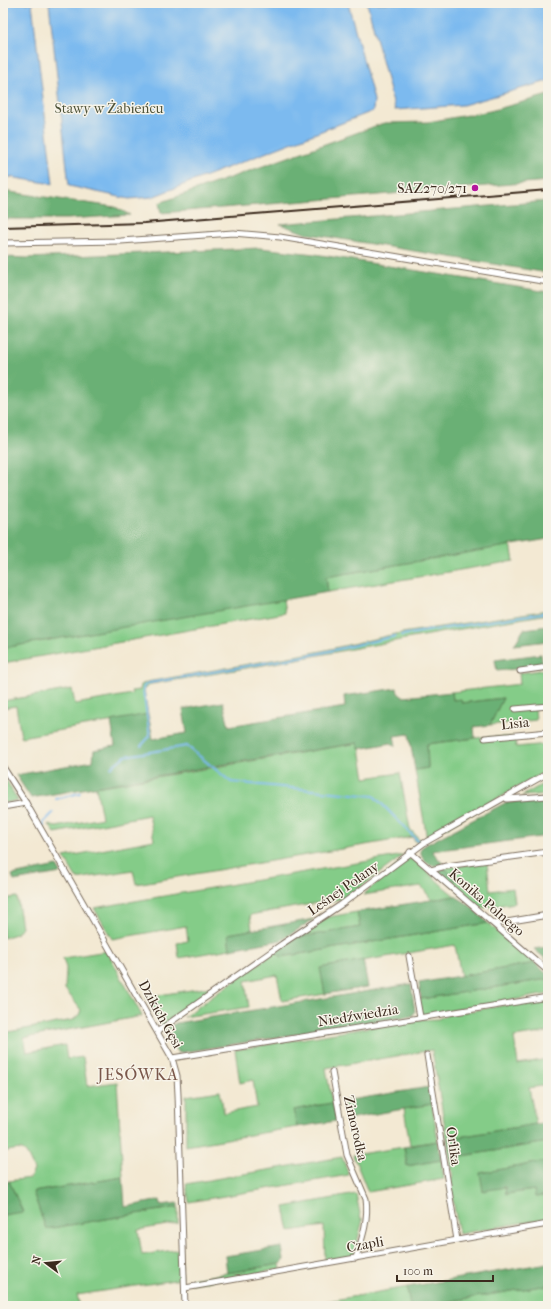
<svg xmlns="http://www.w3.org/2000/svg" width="551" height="1309" font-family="'IM FELL French Canon',serif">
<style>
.green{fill:#84cc88;stroke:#607b53}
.forest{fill:#6bb074;stroke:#536d49}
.water{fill:#7cbaef;stroke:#5c7286}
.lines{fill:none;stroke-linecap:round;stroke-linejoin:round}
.stream{stroke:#7cbaef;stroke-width:2}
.minor-casing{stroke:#7b6d5d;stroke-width:7}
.minor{stroke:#fff;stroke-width:5}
.rail{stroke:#3b2a1e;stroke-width:2}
.poi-dot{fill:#b5179e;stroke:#f7f3e8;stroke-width:1.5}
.labels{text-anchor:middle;stroke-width:3;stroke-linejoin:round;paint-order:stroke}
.park-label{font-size:14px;fill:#4d5238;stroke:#f7f3e8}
.poi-label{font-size:14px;fill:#3b2a1e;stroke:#f7f3e8;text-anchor:end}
.street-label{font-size:14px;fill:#3b2a1e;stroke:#f7f3e8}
.quarter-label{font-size:16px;letter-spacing:1px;fill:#7a574a;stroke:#f7f3e8}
</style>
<rect width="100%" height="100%" fill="#f7f3e8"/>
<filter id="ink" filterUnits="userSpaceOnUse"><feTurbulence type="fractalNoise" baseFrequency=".025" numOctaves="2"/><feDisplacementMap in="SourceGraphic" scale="8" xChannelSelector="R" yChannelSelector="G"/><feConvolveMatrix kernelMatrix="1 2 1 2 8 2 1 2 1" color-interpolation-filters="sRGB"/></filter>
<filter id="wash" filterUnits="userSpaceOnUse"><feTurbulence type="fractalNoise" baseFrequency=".012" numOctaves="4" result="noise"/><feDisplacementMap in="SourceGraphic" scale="16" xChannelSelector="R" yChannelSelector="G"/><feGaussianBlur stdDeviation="0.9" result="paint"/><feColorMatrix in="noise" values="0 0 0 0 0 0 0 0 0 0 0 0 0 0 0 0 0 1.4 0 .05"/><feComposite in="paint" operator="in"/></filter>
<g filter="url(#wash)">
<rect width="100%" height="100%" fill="#f3e9d3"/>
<g class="green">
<polygon points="511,545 514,561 328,592 326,577"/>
<polygon points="283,599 285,613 3,663 3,648"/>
<path d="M548,610V614C415,636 284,663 151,684L144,689L148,714L137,717L21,737L16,706L3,708V701L72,689L75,704L132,694L131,691L140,690L141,685L147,682L317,652L396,634Z"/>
<polygon points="548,669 548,705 535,708 536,720 490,725 503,698 461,703 461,700 453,700 452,692 520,684 519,673"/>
<polygon points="484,737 515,737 516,747 548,744 548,770 427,839 415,770 428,768 427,744"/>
<polygon points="359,743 365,778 400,773 410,829 422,842 418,844 412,837 136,884 133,870 77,879 64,857 154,840 149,815 55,833 49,825 56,827 102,818 96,787"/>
<polygon points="5,778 18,801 3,803 3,779"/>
<polygon points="548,781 548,794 522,796"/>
<polygon points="404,855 346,898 250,915 252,930 228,934 230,949 179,958 177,943 188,941 186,926 112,939 94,908"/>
<path d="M404,859H413C428,871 440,885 455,896L432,900L421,886L363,895Z"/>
<polygon points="487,862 490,891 513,888 515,903 481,908 478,907 448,881 456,880 445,868"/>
<polygon points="17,897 22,927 16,934 3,938 3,899"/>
<polygon points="357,912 360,927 294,938 328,917"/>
<polygon points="488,923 535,963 461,976 455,945 321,968 325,994 282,1001 277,975 245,981 249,1007 184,1017 276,951 281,957"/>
<path d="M107,951L142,1016L24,1038L27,1052L65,1045L67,1059L83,1057L87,1086L117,1082L123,1177L33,1192L46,1229L178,1207V1223L138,1230L142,1255L180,1249L181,1279L77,1295L80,1306H3V1215L22,1211L9,1181L30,1178L34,1170C25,1148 26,1147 3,1152V1033L73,1020L79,1015L81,1010L65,989L66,968L63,958Z"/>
<polygon points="548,979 548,994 424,1015 421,1012 419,999 421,999"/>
<polygon points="217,986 161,1026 146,997"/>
<polygon points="548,998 548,1032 514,1037 518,1064 548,1059 548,1085 529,1088 536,1124 447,1139 432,1050 326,1068 332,1103 294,1110 297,1127 186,1146 186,1096 220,1091 224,1113 257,1107 253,1080 240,1083 235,1050 413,1020 438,1019 446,1015"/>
<polygon points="432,1104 438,1141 410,1145 404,1109"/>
<polygon points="548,1142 548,1161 480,1173 505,1187 506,1194 534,1190 536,1197 548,1195 548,1218 459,1234 449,1178 453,1177 450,1158"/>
<polygon points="404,1147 407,1166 441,1160 444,1179 368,1192 353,1155"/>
<polygon points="342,1157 349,1175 189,1202 186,1184"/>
<polygon points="356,1194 361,1219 363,1219 354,1254 351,1256 325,1261 324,1226 289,1231 284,1207"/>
<polygon points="280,1264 281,1269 191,1284 191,1279"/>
<polygon points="548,1285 548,1306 421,1306"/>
<polygon points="407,1287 410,1306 300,1306"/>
</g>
<g class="forest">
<polygon points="548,95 548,181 161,213 159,203 384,123 428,122 490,111"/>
<polygon points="3,191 115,207 130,215 67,219 3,219"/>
<polygon points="548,201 548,273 304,233 280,224"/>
<polygon points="260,248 315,254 548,292 548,539 326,577 328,592 3,648 3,257 27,258"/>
<polygon points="548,626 548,641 514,645 524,629"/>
<polygon points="541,654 543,666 497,671 495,660"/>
<polygon points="397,688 398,693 403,697 452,692 453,700 461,699 462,703 503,698 490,725 474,727 475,738 427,744 428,768 415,770 409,734 394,736 396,746 391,743 359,749 358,743 214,766 31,798 16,775 93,761 94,750 115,746 111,721 148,714 153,739 187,733 183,709 223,702 229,726 345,707 344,696"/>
<path d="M548,798V836L432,851L443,864L434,866C424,863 420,857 421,848L427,844L505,803Z"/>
<polygon points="57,866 61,873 14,881 12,875"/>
<polygon points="445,868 457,880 448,881 438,872"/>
<polygon points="455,896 468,904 488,923 281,957 276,951 294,938 360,927 357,912"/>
<polygon points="314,919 282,940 230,949 228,934"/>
<polygon points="548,947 548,961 534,949"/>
<polygon points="363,960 368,987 325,994 320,968"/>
<polygon points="535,963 548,975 548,979 421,999 419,983"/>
<polygon points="411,984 415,1012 412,1016 178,1053 164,1030 176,1023"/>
<polygon points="429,1087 432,1104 347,1119 344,1101"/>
<polygon points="332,1103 336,1121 297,1127 293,1110"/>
<polygon points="548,1122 548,1142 450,1158 447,1139"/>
<polygon points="438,1141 441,1160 407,1166 404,1147"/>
<polygon points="548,1161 548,1195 535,1197 534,1190 506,1194 505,1187 483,1191 480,1173"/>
<polygon points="123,1177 125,1207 160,1200 161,1205 178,1203 178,1207 46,1229 33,1192"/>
<polygon points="9,1181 23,1212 3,1215 3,1183"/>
<polygon points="282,1247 284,1260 280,1264 227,1273 225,1256"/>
<polygon points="548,1263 548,1285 421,1306 410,1306 407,1287"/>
</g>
<g class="water">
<polygon points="3,3 32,3 53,184 3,176"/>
<polygon points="49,3 348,3 374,100 373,111 152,197 129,199 69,186"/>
<polygon points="367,3 548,3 548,81 463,105 395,110"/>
</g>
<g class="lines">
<g class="stream">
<polyline points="402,635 548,612"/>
<polyline points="141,746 150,736 143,689 144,686 149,683 316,654 396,636"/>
<polyline points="111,767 125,756 187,746 231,782 374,796 419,842"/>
<polyline points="56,799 80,793"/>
<polyline points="44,827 43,823 53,813"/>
</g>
</g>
</g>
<g filter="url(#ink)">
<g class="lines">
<defs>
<g id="minor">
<polyline points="3,243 121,241 233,233 280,237 548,282"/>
<polyline points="520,671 548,667"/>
<polyline points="515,709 548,706"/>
<polyline points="485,738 548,732"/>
<polyline points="3,767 26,803 172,1058 177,1076 178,1095 185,1306"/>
<polyline points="507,799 548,796"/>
<polyline points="3,807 26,803"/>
<polyline points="410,852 548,971"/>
<polyline points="431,870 446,866 548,852"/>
<polyline points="494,924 548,915"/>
<polyline points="409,956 420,1017"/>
<polyline points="158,1031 282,944 342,904 424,843 548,773"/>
<polyline points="427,1055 457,1240"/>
<polyline points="172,1058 548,997"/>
<path d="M332,1072L347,1155L366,1199C369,1219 362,1239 356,1258"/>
<polyline points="185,1288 548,1224"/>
</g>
</defs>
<use href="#minor" class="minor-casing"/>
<use href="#minor" class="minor"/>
<polyline class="rail" points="3,227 144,223 548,190"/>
</g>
</g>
<circle class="poi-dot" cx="475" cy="188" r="4"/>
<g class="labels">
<g class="park-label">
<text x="109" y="113">Stawy w Żabieńcu</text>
</g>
<g class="poi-label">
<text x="467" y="193">SAZ270/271</text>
</g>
<g class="street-label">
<text transform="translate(515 723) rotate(-6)" y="5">Lisia</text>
<text transform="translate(343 888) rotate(-35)" y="5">Leśnej Polany</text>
<text transform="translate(487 902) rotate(41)" y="5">Konika Polnego</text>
<text transform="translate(161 1014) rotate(61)" y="5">Dzikich Gęsi</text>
<text transform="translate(358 1015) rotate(-9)" y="5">Niedźwiedzia</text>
<text transform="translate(356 1128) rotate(77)" y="5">Zimorodka</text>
<text transform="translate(454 1146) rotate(82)" y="5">Orlika</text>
<text transform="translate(365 1244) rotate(-10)" y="5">Czapli</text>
</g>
<g class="quarter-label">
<text x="138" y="1080">JESÓWKA</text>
</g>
</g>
<rect width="551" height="1309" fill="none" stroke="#f7f3e8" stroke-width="16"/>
<g transform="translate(46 1263) rotate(286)" stroke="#f7f3e8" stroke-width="3" paint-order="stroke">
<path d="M0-3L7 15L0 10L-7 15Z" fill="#3b2a1e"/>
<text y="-6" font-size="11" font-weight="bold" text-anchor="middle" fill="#3b2a1e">N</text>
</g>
<path d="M397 1275v6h96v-6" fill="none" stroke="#3b2a1e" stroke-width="2"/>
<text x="403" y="1275" font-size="12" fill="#3b2a1e" stroke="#f7f3e8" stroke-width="3" paint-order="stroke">100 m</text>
</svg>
